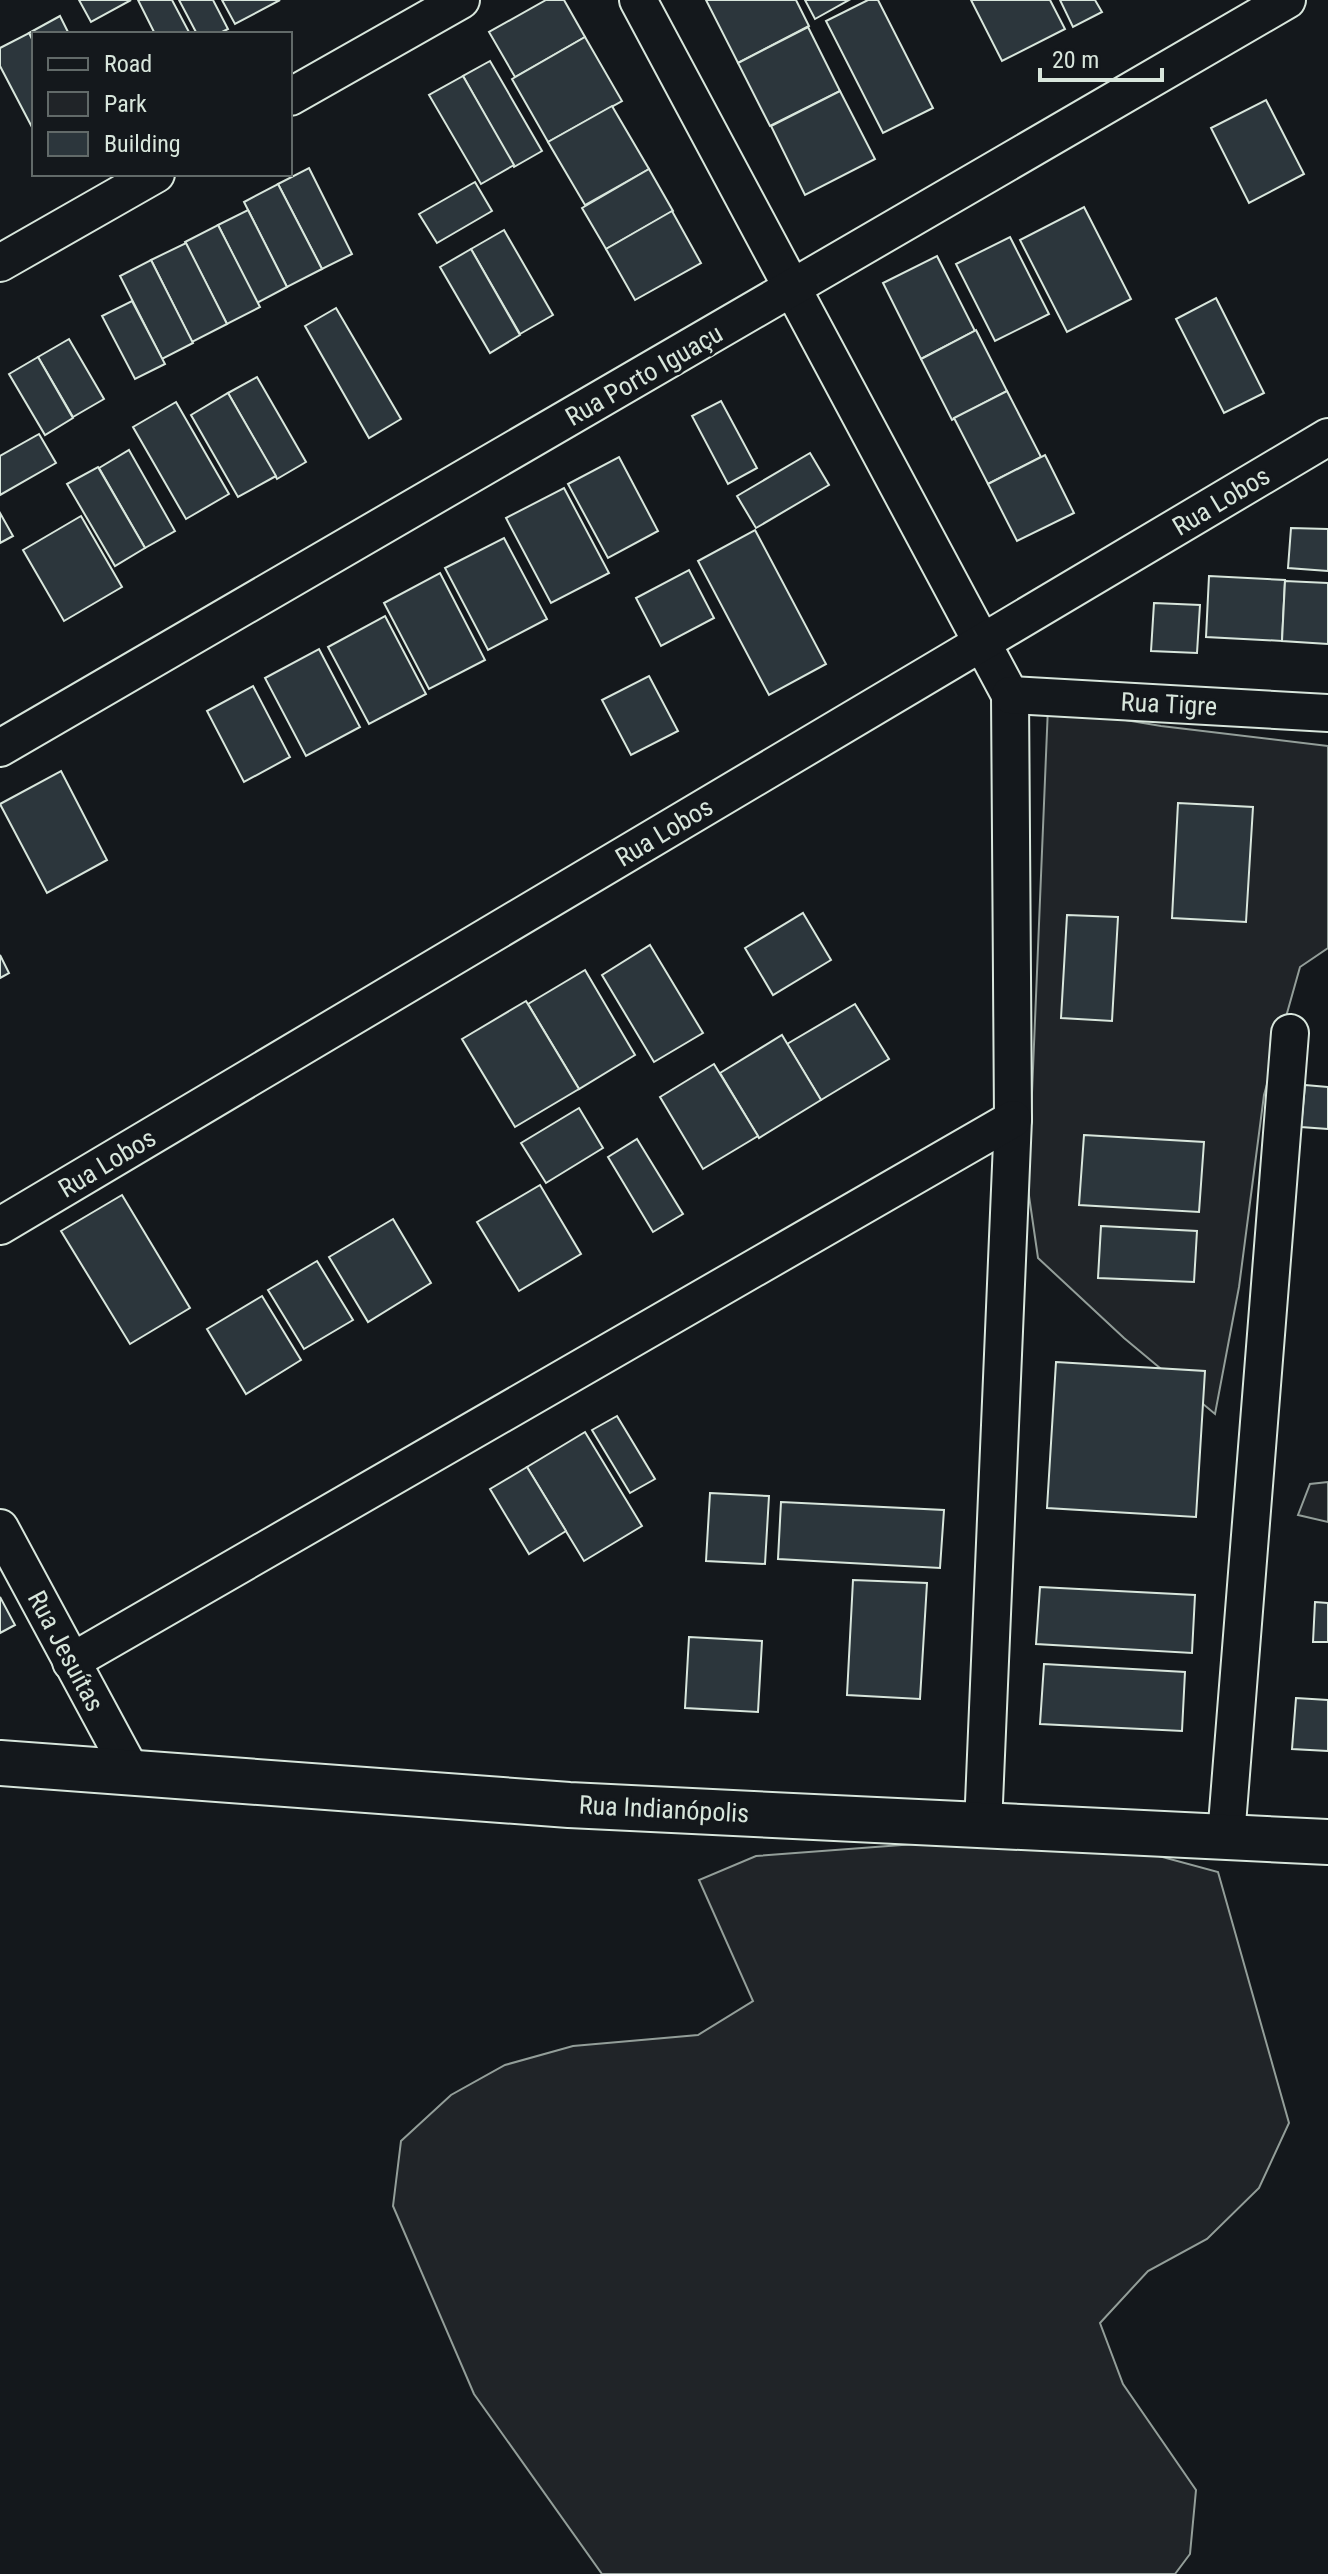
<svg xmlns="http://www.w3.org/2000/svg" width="1328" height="2574" font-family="'Roboto Condensed',sans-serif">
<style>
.green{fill:#202428;stroke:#939e99;stroke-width:2}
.building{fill:#2c363c;stroke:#d8e6dc;stroke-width:2}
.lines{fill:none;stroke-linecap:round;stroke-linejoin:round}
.minor-casing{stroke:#d8e6dc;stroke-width:40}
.tertiary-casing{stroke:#d8e6dc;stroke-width:48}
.minor{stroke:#14181c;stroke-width:36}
.tertiary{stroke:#14181c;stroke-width:44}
.labels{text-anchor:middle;stroke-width:6;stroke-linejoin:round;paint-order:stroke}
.street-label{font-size:26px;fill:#d8e6dc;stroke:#14181c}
</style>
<rect width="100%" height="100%" fill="#14181c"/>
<g class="green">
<polygon points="1048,707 1161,726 1328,746 1328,948 1300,967 1264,1095 1239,1287 1215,1414 1124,1338 1038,1258 1028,1189"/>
<polygon points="1328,1482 1328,1522 1298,1515 1310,1484"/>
<polygon points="955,1841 1144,1852 1218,1872 1289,2123 1259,2188 1207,2239 1148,2271 1100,2323 1123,2384 1196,2490 1190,2554 1175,2574 602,2574 474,2394 393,2206 401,2141 451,2095 505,2065 573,2046 698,2035 753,2001 699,1880 756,1856"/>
</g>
<g class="building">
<polygon points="79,0 131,0 91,22"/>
<polygon points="138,0 172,0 190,34 155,34"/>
<polygon points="179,0 213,0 228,29 218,34 197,34"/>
<polygon points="222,0 280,0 235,24"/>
<polygon points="546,0 564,0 585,37 515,77 489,32"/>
<polygon points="706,0 796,0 809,26 738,63"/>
<polygon points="805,0 849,0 815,19"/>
<polygon points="868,0 878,0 933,108 883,133 826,21"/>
<polygon points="971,0 1050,0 1065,29 1002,61"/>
<polygon points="1060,0 1095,0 1102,12 1073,27"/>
<polygon points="60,16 69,34 34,34 34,43 29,33"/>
<polygon points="808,27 840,91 770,126 738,63"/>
<polygon points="29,33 34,43 34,131 0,66 0,48"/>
<polygon points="585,37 622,101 548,142 512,79"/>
<polygon points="490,61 542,151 514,167 463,76"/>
<polygon points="463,76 514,165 481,184 429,95"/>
<polygon points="840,91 875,159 805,195 771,126"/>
<polygon points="1266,100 1304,174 1249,203 1211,128"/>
<polygon points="612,106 649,169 585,205 548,142"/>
<polygon points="309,168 352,254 322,269 278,184"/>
<polygon points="649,169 673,211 606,249 582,208"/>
<polygon points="475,182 492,211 437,243 419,214"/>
<polygon points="278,184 322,269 287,287 244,202"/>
<polygon points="1084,207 1131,299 1067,332 1020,240"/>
<polygon points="248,210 287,287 257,303 218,225"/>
<polygon points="672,211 701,263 635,300 606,249"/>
<polygon points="218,225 260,307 227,324 185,242"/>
<polygon points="504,230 553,315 520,334 471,249"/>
<polygon points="1010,237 1049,314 995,341 956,264"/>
<polygon points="186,243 227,324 192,342 151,260"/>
<polygon points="471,249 520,335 490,353 440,267"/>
<polygon points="937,256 975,331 921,359 883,283"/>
<polygon points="151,260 193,343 162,359 120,276"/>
<polygon points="1216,298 1264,393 1224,413 1176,319"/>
<polygon points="132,301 165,364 135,379 102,316"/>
<polygon points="336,308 401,419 369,438 305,326"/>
<polygon points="976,330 1007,391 952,420 921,359"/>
<polygon points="69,339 104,399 73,417 38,357"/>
<polygon points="38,357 73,418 45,435 9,374"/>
<polygon points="257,377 306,462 277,479 228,393"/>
<polygon points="1007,391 1041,457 988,484 954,418"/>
<polygon points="228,393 276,476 238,497 191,415"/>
<polygon points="721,401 757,468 728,484 692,416"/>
<polygon points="176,402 229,494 186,519 133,427"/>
<polygon points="39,434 56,463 0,495 0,456"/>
<polygon points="129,450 175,531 145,548 99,468"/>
<polygon points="810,453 829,485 756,528 737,496"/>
<polygon points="1045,455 1074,513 1017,541 988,484"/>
<polygon points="619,457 658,531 608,558 568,484"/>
<polygon points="98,467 145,548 115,566 67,484"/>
<polygon points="564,488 609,573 551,603 506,518"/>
<polygon points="0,513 13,536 0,543"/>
<polygon points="81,516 122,587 64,621 23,550"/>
<polygon points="1291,528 1328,529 1328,571 1288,568"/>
<polygon points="755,530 826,664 769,695 698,561"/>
<polygon points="504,538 547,619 488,650 445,568"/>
<polygon points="689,570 714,618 661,646 636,598"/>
<polygon points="440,573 485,660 429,689 384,603"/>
<polygon points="1209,576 1285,580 1282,641 1206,637"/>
<polygon points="1285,581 1328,583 1328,644 1282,641"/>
<polygon points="1154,603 1200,605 1197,653 1151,651"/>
<polygon points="385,616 426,694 369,724 328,647"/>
<polygon points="319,649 360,727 306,756 265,678"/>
<polygon points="649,676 678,731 631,755 602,700"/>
<polygon points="253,686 290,757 244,782 207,711"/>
<polygon points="61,771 107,860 47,893 0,804"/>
<polygon points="1178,803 1253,807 1246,922 1172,918"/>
<polygon points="803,913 831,960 773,995 745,948"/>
<polygon points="1067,915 1118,917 1112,1021 1061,1018"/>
<polygon points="650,945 703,1033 654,1062 602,975"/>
<polygon points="0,955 9,973 0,978"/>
<polygon points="585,970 635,1055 579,1089 528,1004"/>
<polygon points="526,1001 579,1089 515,1127 462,1039"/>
<polygon points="855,1004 889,1059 821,1100 787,1044"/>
<polygon points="782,1035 821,1100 759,1138 720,1073"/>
<polygon points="714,1064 758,1136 703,1169 660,1097"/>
<polygon points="1305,1085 1328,1087 1328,1129 1301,1127"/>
<polygon points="579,1108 603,1148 546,1183 521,1143"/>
<polygon points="1084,1135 1204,1142 1199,1212 1079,1205"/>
<polygon points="637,1139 683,1214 653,1232 608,1157"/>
<polygon points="540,1185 581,1254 519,1291 477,1222"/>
<polygon points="122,1195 190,1308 130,1344 61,1231"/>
<polygon points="393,1219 431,1283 368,1322 329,1257"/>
<polygon points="1101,1226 1197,1231 1194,1282 1098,1278"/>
<polygon points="317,1261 353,1320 304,1349 268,1290"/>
<polygon points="262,1296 301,1360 246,1394 207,1329"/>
<polygon points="1056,1362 1205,1371 1196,1517 1047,1508"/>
<polygon points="617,1416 655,1479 630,1493 592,1430"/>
<polygon points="585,1432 642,1526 584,1561 527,1467"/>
<polygon points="527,1467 566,1531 529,1554 490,1489"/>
<polygon points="710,1493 769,1496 765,1564 706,1561"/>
<polygon points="781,1502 944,1510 940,1568 778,1559"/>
<polygon points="853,1580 927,1583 920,1699 847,1695"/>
<polygon points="1040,1587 1195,1595 1192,1653 1036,1644"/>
<polygon points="0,1597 15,1625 0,1633"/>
<polygon points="1315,1602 1328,1603 1328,1642 1313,1642"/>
<polygon points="689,1637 762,1641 758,1712 685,1708"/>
<polygon points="1044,1664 1185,1672 1182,1731 1040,1724"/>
<polygon points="1296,1698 1328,1700 1328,1751 1292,1749"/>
</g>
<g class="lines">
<defs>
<g id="minor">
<polyline points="638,0 1010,695 1013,1119 983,1826"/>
<polyline points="290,97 461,0"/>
<polyline points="0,263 156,174"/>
<polyline points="1010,695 1328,713"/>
<polyline points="0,748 1287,0"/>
<polyline points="0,1226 1328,437"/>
<polyline points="0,1528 132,1773"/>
<polyline points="71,1662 1013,1119"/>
<polyline points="1226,1837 1290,1033"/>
</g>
<polyline id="tertiary" points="0,1763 569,1805 1328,1842"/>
</defs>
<use href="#minor" class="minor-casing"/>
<use href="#tertiary" class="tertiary-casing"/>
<use href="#minor" class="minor"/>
<use href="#tertiary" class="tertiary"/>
</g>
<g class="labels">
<g class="street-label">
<text transform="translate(644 375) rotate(-30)" y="9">Rua Porto Iguaçu</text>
<text transform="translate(1221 501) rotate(-31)" y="9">Rua Lobos</text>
<text transform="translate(1169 704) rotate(3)" y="9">Rua Tigre</text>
<text transform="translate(664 832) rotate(-31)" y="9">Rua Lobos</text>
<text transform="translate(107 1163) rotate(-31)" y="9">Rua Lobos</text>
<text transform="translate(66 1651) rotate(62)" y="9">Rua Jesuítas</text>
<text transform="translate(664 1809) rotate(3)" y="9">Rua Indianópolis</text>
</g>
</g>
<rect x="32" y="32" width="260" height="144" fill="#14181c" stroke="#626a69" stroke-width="2"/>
<rect x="48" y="58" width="40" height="12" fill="#14181c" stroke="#626a69" stroke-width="2"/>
<text x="104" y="72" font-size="24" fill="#d8e6dc">Road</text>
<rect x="48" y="92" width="40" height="24" fill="#202428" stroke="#626a69" stroke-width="2"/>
<text x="104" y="112" font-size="24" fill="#d8e6dc">Park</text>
<rect x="48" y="132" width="40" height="24" fill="#2c363c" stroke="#626a69" stroke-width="2"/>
<text x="104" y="152" font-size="24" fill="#d8e6dc">Building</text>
<path d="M1040 68v12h122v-12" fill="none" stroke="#d8e6dc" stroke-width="4"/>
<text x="1052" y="68" font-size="24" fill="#d8e6dc" stroke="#14181c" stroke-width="6" paint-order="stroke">20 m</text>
</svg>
